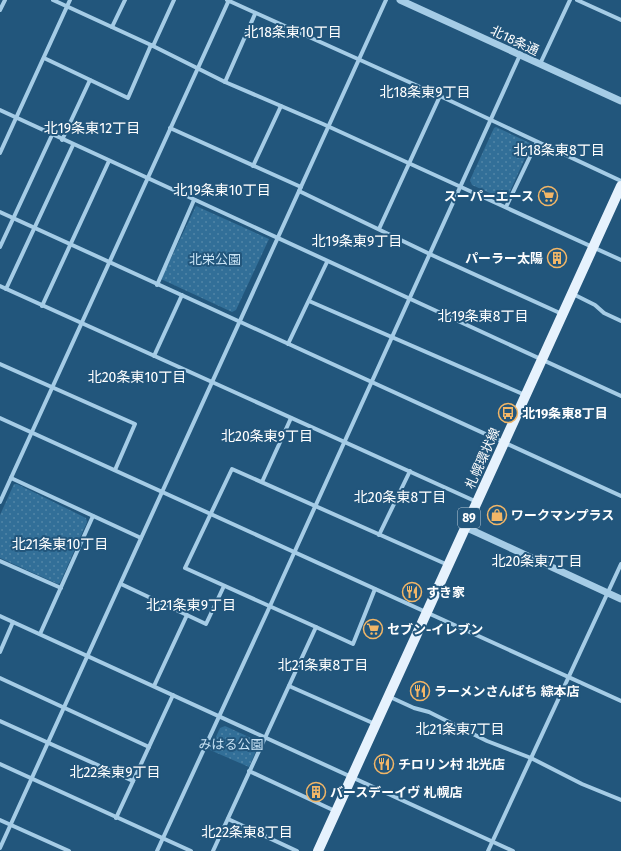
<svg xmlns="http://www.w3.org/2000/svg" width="621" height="851" font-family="'Fira Sans','Noto Sans JP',sans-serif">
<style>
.park{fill:url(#park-dots)}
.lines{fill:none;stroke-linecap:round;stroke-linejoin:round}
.minor{stroke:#a5cce6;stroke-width:4}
.tertiary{stroke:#a5cce6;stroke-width:7}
.primary{stroke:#e6f2fd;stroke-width:10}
.labels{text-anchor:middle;stroke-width:4;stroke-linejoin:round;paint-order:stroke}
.shield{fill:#22567c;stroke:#bdccd8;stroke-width:1}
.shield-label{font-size:12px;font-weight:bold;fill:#fff}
.street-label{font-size:13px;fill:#fff;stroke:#22567c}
.poi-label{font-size:13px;font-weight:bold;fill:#fff;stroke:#22567c;text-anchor:start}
.park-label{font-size:13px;fill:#c8e3f5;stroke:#22567c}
.neighbourhood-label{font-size:14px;fill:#fff;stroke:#22567c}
</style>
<defs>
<pattern id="park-dots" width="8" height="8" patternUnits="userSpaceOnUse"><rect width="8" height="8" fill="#326f98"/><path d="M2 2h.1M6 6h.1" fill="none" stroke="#5185a7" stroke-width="1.8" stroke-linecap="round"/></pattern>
</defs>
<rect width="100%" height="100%" fill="#22567c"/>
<g class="park">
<polygon points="496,127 530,143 531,145 507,198 503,199 472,185 470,180 494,128"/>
<polygon points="196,206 269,239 236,310 232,312 161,279"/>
<polygon points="14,484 17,484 86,518 87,522 60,583 58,584 0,558 0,515"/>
<polygon points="225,726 260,742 249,767 210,750 220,728"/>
</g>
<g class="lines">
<g class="minor">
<polyline points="53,0 151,45 225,82 323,124 621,260"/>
<polyline points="227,0 440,96 621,181"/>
<polyline points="577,0 621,20"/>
<polyline points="0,10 5,0"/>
<polyline points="112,27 125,0"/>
<polyline points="153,46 174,0"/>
<polyline points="44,58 128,98 151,45"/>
<polyline points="540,64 570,0"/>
<polyline points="225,82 255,14"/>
<polyline points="0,110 621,396"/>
<polyline points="170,128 301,187"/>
<polyline points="62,140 90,80"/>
<polyline points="0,153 70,0"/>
<polyline points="253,166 281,106"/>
<polyline points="299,191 434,256 562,314"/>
<polyline points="506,207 537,142"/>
<polyline points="0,212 621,496"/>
<polyline points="379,229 440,96"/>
<polyline points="0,247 52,135"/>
<polyline points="157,285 194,200"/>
<polyline points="0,286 477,502"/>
<polyline points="6,289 73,145"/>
<polyline points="573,294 595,305 604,313 621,321"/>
<polyline points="309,301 525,395"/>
<polyline points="42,306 109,161"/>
<polyline points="288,344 327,262"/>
<polyline points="154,356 182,295"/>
<polyline points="0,364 135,424 115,470"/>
<polyline points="0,418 621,701"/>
<polyline points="11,478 141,538"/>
<polyline points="262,482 291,418"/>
<polyline points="0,502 229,0"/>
<polyline points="379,535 410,471"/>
<polyline points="0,561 61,588"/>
<polyline points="121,584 206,624 224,586"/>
<polyline points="0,616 513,851"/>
<polyline points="316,627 353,644 375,589"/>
<polyline points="40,634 93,516"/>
<polyline points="0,652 13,622"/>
<polyline points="0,678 149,747"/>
<polyline points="154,686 187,615"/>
<polyline points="289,686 375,724"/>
<polyline points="390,697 414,708 429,712 487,741 531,758 582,784 621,800"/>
<polyline points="0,721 133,781"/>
<polyline points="0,764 191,851"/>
<polyline points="249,771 335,811"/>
<polyline points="116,818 173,695"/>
<polyline points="228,819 297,851"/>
<polyline points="0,820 69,851"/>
<polyline points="0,848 386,0"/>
<polyline points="157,851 270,606 520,55"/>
<polyline points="213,851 316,627 185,568 232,469 448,565"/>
<polyline points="488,851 621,564"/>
</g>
<g class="tertiary">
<polyline points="400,0 621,101"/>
<polyline points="465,527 621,599"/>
</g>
<polyline class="primary" points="318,851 621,186"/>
</g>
<defs>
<symbol id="supermarket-ring" viewBox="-11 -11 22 22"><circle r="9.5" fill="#22567c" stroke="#f2b667" stroke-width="1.5"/><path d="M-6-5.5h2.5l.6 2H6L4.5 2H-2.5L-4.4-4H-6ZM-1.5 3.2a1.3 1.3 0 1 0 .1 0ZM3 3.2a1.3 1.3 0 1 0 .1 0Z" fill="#f2b667"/></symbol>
<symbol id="building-ring" viewBox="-11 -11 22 22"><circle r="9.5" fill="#22567c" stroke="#f2b667" stroke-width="1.5"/><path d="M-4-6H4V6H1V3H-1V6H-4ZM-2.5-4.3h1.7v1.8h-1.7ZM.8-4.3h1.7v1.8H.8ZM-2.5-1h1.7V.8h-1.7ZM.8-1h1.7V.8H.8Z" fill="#f2b667"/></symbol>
<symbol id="bus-ring" viewBox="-11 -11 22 22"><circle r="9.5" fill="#22567c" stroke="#f2b667" stroke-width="1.5"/><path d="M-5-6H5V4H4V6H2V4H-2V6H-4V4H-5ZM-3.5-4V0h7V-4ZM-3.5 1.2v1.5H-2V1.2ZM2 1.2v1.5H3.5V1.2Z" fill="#f2b667"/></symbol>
<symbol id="shop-ring" viewBox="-11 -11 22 22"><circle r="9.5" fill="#22567c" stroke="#f2b667" stroke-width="1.5"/><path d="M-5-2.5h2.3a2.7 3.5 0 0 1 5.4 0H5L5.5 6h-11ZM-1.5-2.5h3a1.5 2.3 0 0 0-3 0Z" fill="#f2b667"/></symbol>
<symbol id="restaurant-ring" viewBox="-11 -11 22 22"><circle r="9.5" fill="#22567c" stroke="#f2b667" stroke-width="1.5"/><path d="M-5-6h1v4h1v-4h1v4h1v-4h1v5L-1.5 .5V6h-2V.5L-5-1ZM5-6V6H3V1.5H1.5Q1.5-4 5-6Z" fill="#f2b667"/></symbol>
</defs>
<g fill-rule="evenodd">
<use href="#supermarket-ring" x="537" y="185" width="22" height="22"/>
<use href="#building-ring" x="546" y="247" width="22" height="22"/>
<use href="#bus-ring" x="497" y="402" width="22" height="22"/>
<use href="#shop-ring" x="486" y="504" width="22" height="22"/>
<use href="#restaurant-ring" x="401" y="581" width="22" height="22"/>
<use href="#supermarket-ring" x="362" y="618" width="22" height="22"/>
<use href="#restaurant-ring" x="409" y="680" width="22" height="22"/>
<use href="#restaurant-ring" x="373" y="753" width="22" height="22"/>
<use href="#building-ring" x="305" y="781" width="22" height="22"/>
</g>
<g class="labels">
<rect class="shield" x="458" y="508" width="22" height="20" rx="3"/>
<g class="shield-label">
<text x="469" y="522">89</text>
</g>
<g class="street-label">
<text transform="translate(515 40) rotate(25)" y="5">北18条通</text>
<text transform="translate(482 458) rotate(-66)" y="5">札幌環状線</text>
</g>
<g class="poi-label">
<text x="534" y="201" text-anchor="end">スーパーエース</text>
<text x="543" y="263" text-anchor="end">パーラー太陽</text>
<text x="522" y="418">北19条東8丁目</text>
<text x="511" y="520">ワークマンプラス</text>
<text x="426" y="597">すき家</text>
<text x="387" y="634">セブン-イレブン</text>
<text x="434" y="696">ラーメンさんぱち 綜本店</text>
<text x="398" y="769">チロリン村 北光店</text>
<text x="330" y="797">バースデーイヴ 札幌店</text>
</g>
<g class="park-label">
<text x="215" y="264">北栄公園</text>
<text x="231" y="749">みはる公園</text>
</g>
<g class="neighbourhood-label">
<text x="293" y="37">北18条東10丁目</text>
<text x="425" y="97">北18条東9丁目</text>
<text x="92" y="133">北19条東12丁目</text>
<text x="559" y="155">北18条東8丁目</text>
<text x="222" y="195">北19条東10丁目</text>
<text x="357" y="246">北19条東9丁目</text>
<text x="483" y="321">北19条東8丁目</text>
<text x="137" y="382">北20条東10丁目</text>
<text x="267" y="441">北20条東9丁目</text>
<text x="400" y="502">北20条東8丁目</text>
<text x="60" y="549">北21条東10丁目</text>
<text x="537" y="566">北20条東7丁目</text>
<text x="191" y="610">北21条東9丁目</text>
<text x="323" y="670">北21条東8丁目</text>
<text x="460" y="734">北21条東7丁目</text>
<text x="115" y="777">北22条東9丁目</text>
<text x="247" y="837">北22条東8丁目</text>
</g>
</g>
</svg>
